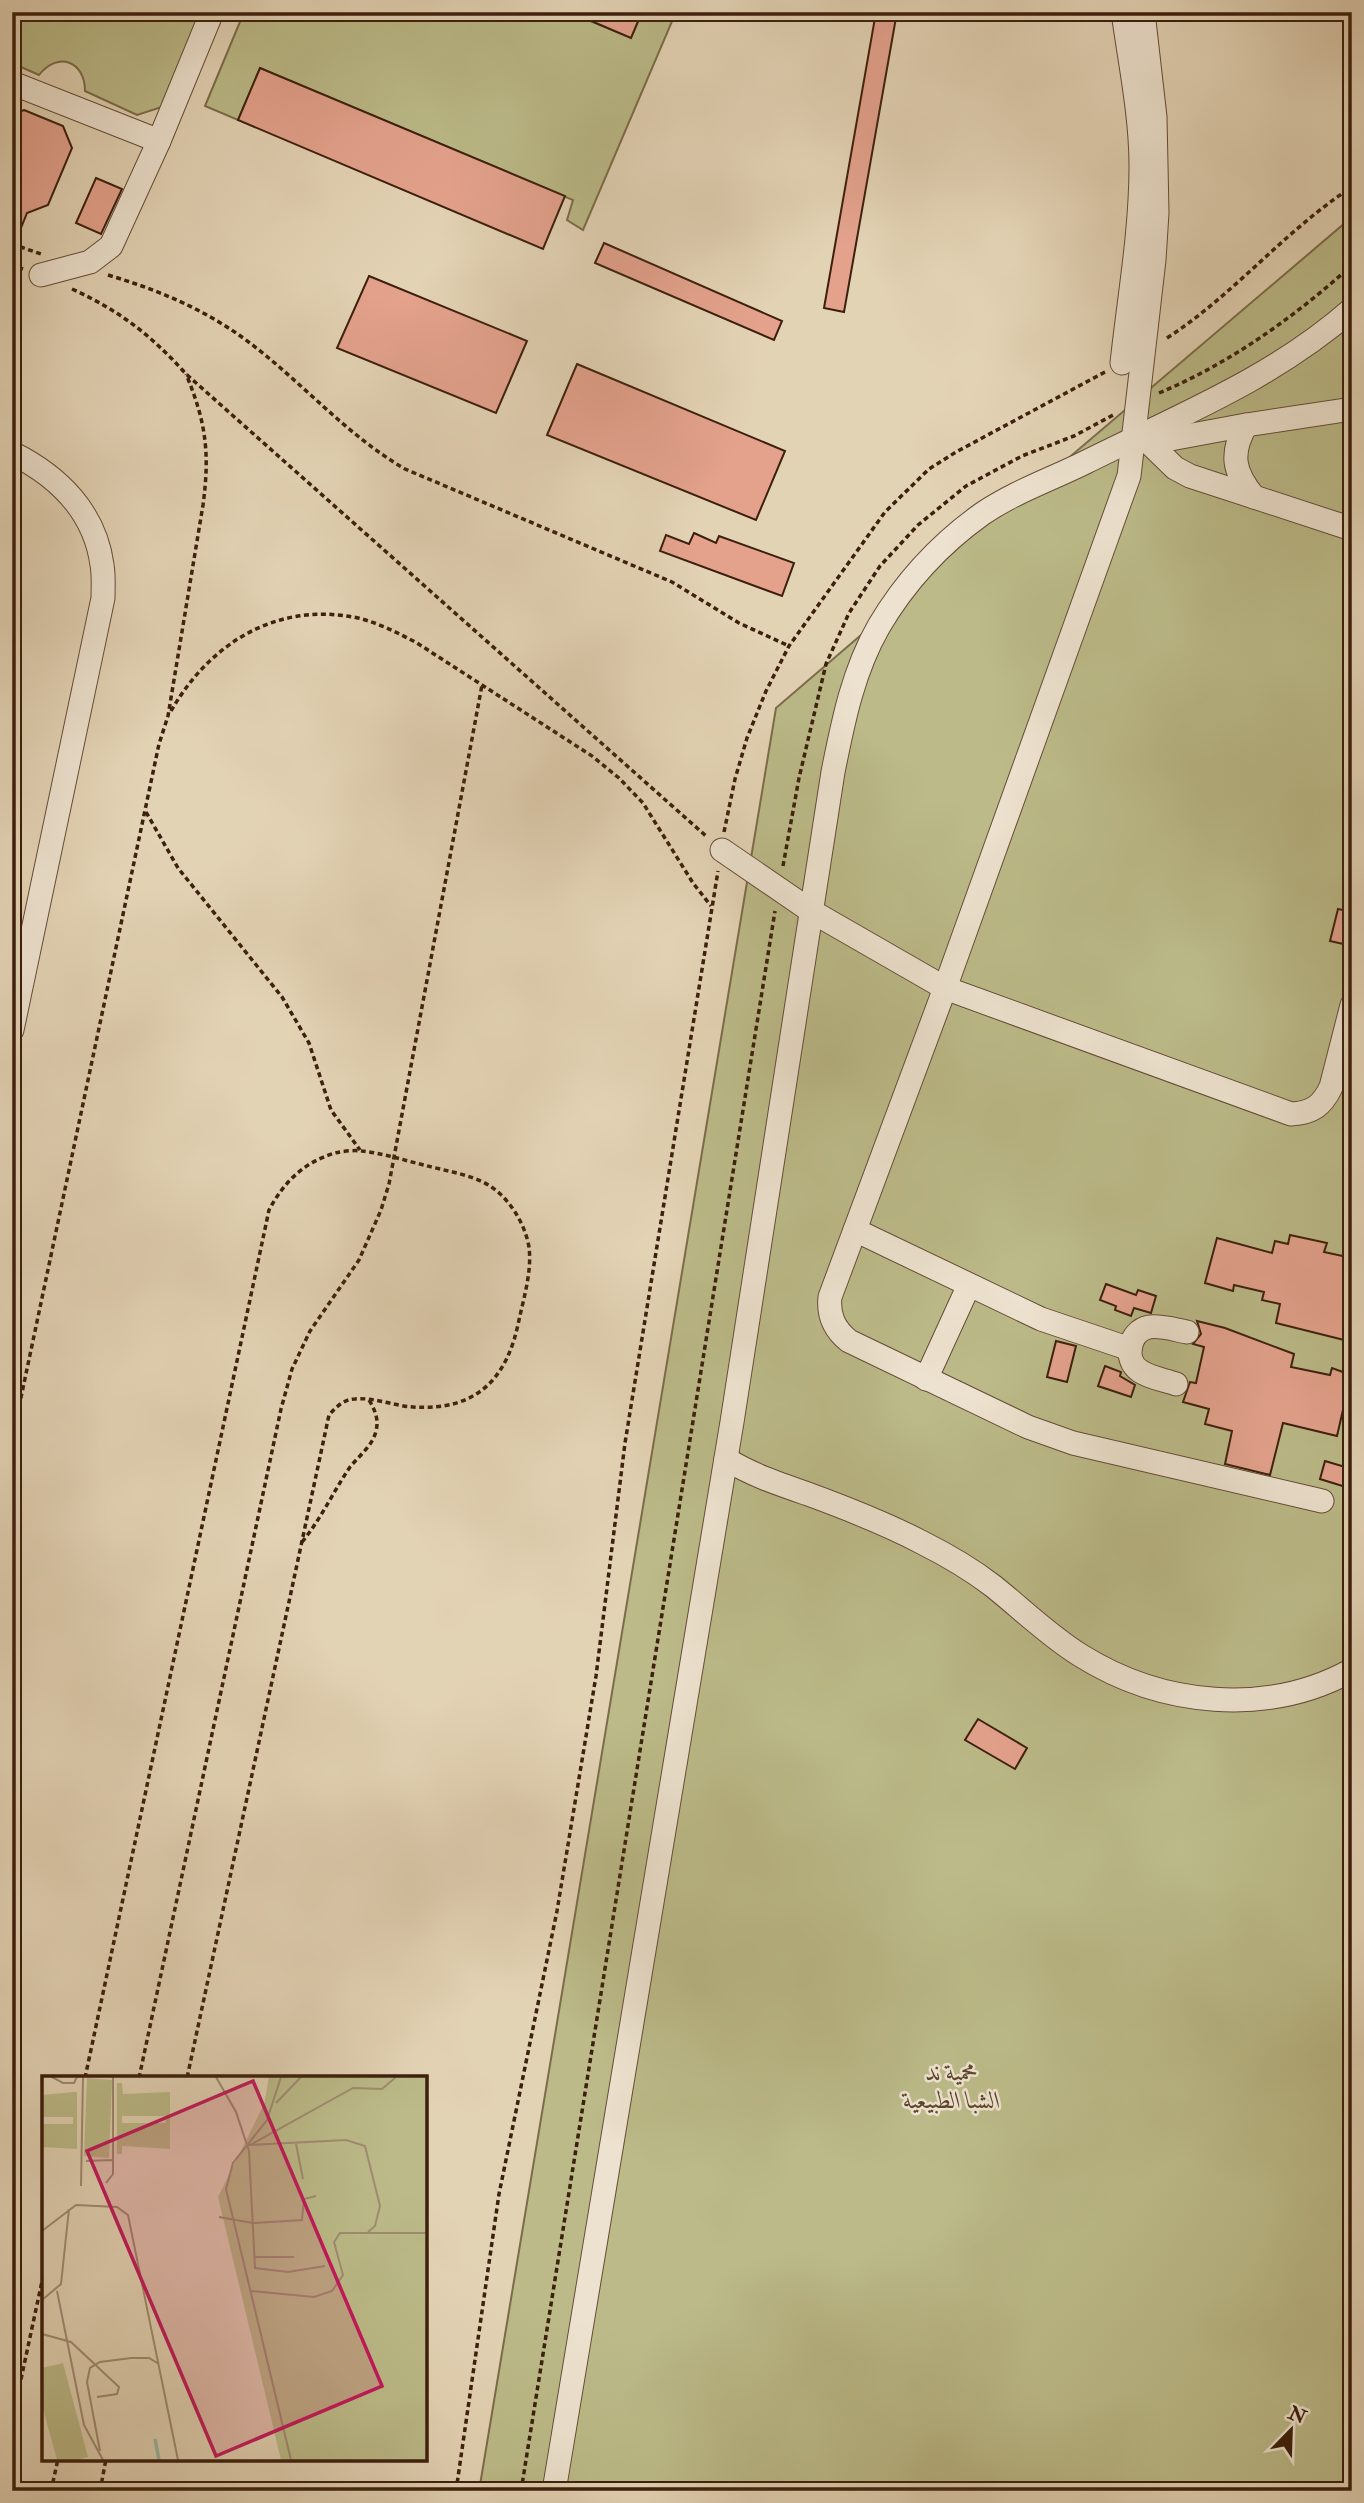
<svg xmlns="http://www.w3.org/2000/svg" width="1364" height="2503" font-family="'IM FELL Double Pica',Amiri,serif">
<style>
.green{fill:#bbba88;stroke:#7c6c4a;stroke-width:2}
.building{fill:#e4a28d;stroke:#3c1f0d;stroke-width:2}
.lines{fill:none;stroke-linecap:round;stroke-linejoin:round}
.minor-casing{stroke:#664c37;stroke-width:25}
.path{stroke:#3c1f0d;stroke-width:3.5;stroke-dasharray:5 3.5;stroke-linecap:butt}
.minor{stroke:#ede2cf;stroke-width:23}
.labels{text-anchor:middle;stroke-width:5;stroke-linejoin:round;paint-order:stroke}
.park-label{font-size:24px;font-style:italic;fill:#5c462c;stroke:#ede2cf}
.inset-river{fill:none;stroke:#96b9a7;stroke-width:3.5}
.inset-road{fill:none;stroke:#a08b72;stroke-width:2}
.view{fill:#c2185b;fill-opacity:0.15;stroke:#c2185b;stroke-width:3.5}
.inset-edge{fill:none;stroke:#3c1f0d;stroke-width:3.5}
</style>
<rect width="100%" height="100%" fill="#e3d3b5"/>
<filter id="stains"><feTurbulence type="fractalNoise" baseFrequency=".00286" numOctaves="4"/><feColorMatrix values="0 0 0 0 .2 0 0 0 0 .09 0 0 0 0 .02 0 0 0 .5 -.17"/></filter>
<radialGradient id="worn" r=".72"><stop offset=".6" stop-color="#630" stop-opacity="0"/><stop offset="1" stop-color="#630" stop-opacity=".3"/></radialGradient>
<g class="green">
<path d="M12,12H204L165,106L137,115L85,91C85,61 58,51 39,75L12,63Z"/>
<polygon points="244,12 569,12 631,38 642,12 676,12 583,230 567,220 573,200 260,68 238,120 205,106"/>
<polygon points="1352,217 1352,2491 479,2491 776,708 924,581 940,548 1038,484"/>
</g>
<g class="building">
<polygon points="570,12 642,12 631,38"/>
<polygon points="876,12 897,12 844,312 824,308"/>
<polygon points="260,68 565,196 543,249 238,120"/>
<polygon points="24,110 63,126 72,148 48,205 27,213 13,248 12,115"/>
<polygon points="96,178 122,189 101,234 76,223"/>
<polygon points="604,243 782,321 774,340 595,263"/>
<polygon points="369,276 527,341 496,413 337,348"/>
<polygon points="577,364 785,451 756,520 547,435"/>
<polygon points="694,533 716,543 719,536 794,563 782,596 660,551 666,535 689,544"/>
<polygon points="1338,909 1352,912 1352,946 1330,941"/>
<polygon points="1290,1235 1327,1243 1324,1252 1352,1258 1352,1342 1276,1323 1280,1304 1262,1300 1264,1292 1234,1285 1233,1291 1205,1283 1217,1238 1272,1253 1275,1241 1288,1244"/>
<polygon points="1106,1284 1136,1295 1138,1290 1156,1296 1151,1313 1134,1308 1131,1316 1115,1310 1116,1306 1100,1300"/>
<polygon points="1197,1321 1225,1328 1294,1354 1291,1367 1330,1375 1332,1368 1351,1375 1337,1436 1283,1423 1270,1475 1225,1464 1232,1431 1205,1424 1209,1409 1183,1402 1190,1382 1196,1383 1204,1347 1193,1344 1201,1334"/>
<polygon points="1056,1341 1076,1346 1067,1382 1047,1377"/>
<polygon points="1105,1366 1121,1372 1120,1376 1135,1385 1131,1397 1098,1386"/>
<polygon points="1325,1461 1352,1469 1352,1489 1320,1479"/>
<polygon points="978,1719 1027,1748 1015,1769 965,1740"/>
</g>
<g class="lines">
<defs>
<g id="minor">
<path d="M1143,12L1155,117L1157,213L1154,260L1129,476L945,988L830,1297C828,1315 834,1329 849,1341L1028,1427L1073,1443L1322,1501"/>
<polyline points="12,83 159,141"/>
<polyline points="41,275 90,262 111,246 159,141 212,12"/>
<path d="M1122,363C1129,298 1141,232 1141,166C1141,115 1130,63 1123,12"/>
<path d="M1246,425C1230,453 1233,472 1254,497"/>
<polyline points="1140,434 1175,468 1190,476 1352,529"/>
<polyline points="1149,443 1246,425 1352,409"/>
<path d="M12,453C58,476 95,512 102,565C104,576 103,587 103,598L12,1030"/>
<path d="M722,850L811,911L945,988L1291,1114C1312,1113 1322,1106 1331,1087L1352,1005"/>
<polyline points="855,1230 1041,1319 1130,1349"/>
<polyline points="926,1379 969,1285"/>
<path d="M1176,1384C1165,1380 1150,1378 1140,1371C1123,1360 1129,1331 1149,1327C1160,1325 1176,1330 1187,1332"/>
<path d="M726,1459C752,1475 779,1484 808,1494C846,1508 885,1523 921,1542C945,1554 971,1569 993,1586C1022,1609 1048,1635 1080,1655C1161,1706 1267,1717 1352,1670"/>
<path d="M554,2491L732,1422L833,772C843,722 853,671 879,626C905,582 940,544 982,514C1014,492 1052,479 1086,462C1178,416 1274,378 1352,309"/>
</g>
</defs>
<use href="#minor" class="minor-casing"/>
<g class="path">
<polyline points="12,244 41,254"/>
<polyline points="12,265 23,269"/>
<path d="M108,275C155,289 199,307 239,335C297,376 343,433 405,469L672,582L739,623L789,646"/>
<path d="M72,289C120,311 151,335 186,374L706,836"/>
<path d="M1167,338C1235,294 1284,231 1352,187"/>
<path d="M1159,393C1229,364 1296,316 1352,265"/>
<path d="M171,711C210,643 277,601 358,618C379,623 398,633 417,643L592,756L619,778L643,803L693,883L711,906"/>
<polyline points="146,812 178,868 282,997 309,1043 331,1110 360,1150"/>
<polyline points="724,832 735,779 747,738 766,691 789,646 885,512 929,469 956,452 1105,372"/>
<polyline points="783,866 799,778 826,664 849,613 880,566 918,525 966,486 1022,456 1074,436 1115,414"/>
<path d="M12,1440L159,744L168,716L203,505C210,453 206,422 186,374"/>
<path d="M302,1542C321,1519 333,1492 350,1467C359,1456 373,1445 376,1431C379,1419 375,1410 369,1400"/>
<path d="M85,2078L269,1210C284,1182 304,1162 335,1153C343,1151 354,1150 362,1151C382,1153 403,1160 424,1165C445,1171 471,1174 490,1186C510,1199 525,1224 529,1247C532,1271 524,1297 519,1320C507,1380 476,1411 413,1407C394,1406 374,1397 355,1399C344,1399 336,1407 329,1415L187,2078"/>
<polyline points="139,2078 281,1409 292,1369 310,1331 359,1260 381,1210 389,1184 482,685"/>
<polyline points="12,2421 44,2272"/>
<polyline points="51,2491 58,2459"/>
<polyline points="100,2491 106,2459"/>
<polyline points="456,2491 499,2194 557,1911 596,1676 625,1443 718,871"/>
<polyline points="521,2491 775,911"/>
</g>
<use href="#minor" class="minor"/>
</g>
<g class="labels">
<g class="park-label">
<text x="952" y="2080">محمية ند<tspan x="952" dy="28">الشبا الطبيعية</tspan></text>
</g>
</g>
<g transform="translate(42 2076)">
<rect width="385" height="385" fill="#e3d3b5"/>
<path d="M227,1H385V384H239L176,121L222,28ZM45,2L70,4L67,82L42,80ZM75,7H80L81,18L128,16V73L80,70V78H75ZM80,40H123L124,47H80ZM32,16H35V73L0,71V48H31V41H0V19ZM21,287L46,381L35,384H15L0,329V292Z" fill="#bbba88" fill-rule="evenodd"/>
<path class="inset-river" d="M113,363L117,384"/>
<path class="inset-road" d="M10,1L21,7H32L35,1M174,1L194,36L207,75L213,192L246,196L283,190M239,1L225,44L191,87L184,113L249,384M234,27L259,1M254,68L261,103M206,69L304,64L323,70L338,130L333,150L326,156M208,69L311,12L340,13L354,1M44,85L71,84M64,107L71,98V1M39,110L41,1M177,141L211,147L260,144L262,123L274,120M0,155L34,129L75,131L86,139L136,384M212,181H252M15,215L42,349L61,384M209,215L272,221L290,215L301,199L292,166L298,157H385M0,224L19,208L27,133M0,258L29,266L77,311L75,318L55,321M58,375L45,306L48,292L58,286L89,282H107L117,288"/>
<path class="view" d="M211,5L340,310L174,380L45,75Z"/>
<rect width="385" height="385" class="inset-edge"/>
</g>
<rect width="1364" height="2503" fill="none" stroke="#e3d3b5" stroke-width="42"/>
<rect x="14" y="14" width="1336" height="2475" fill="none" stroke="#3c1f0d" stroke-width="3.5"/>
<rect x="21" y="21" width="1322" height="2461" fill="none" stroke="#3c1f0d" stroke-width="2"/>
<g transform="translate(1291 2430) rotate(23)" stroke="#ede2cf" stroke-width="5" paint-order="stroke">
<path d="M0-5L12 26L0 18L-12 26Z" fill="#3c1f0d"/>
<text y="-10" font-size="19" font-weight="bold" text-anchor="middle" fill="#3c1f0d">N</text>
</g>
<rect width="100%" height="100%" filter="url(#stains)"/>
<rect width="100%" height="100%" fill="url(#worn)"/>
</svg>
